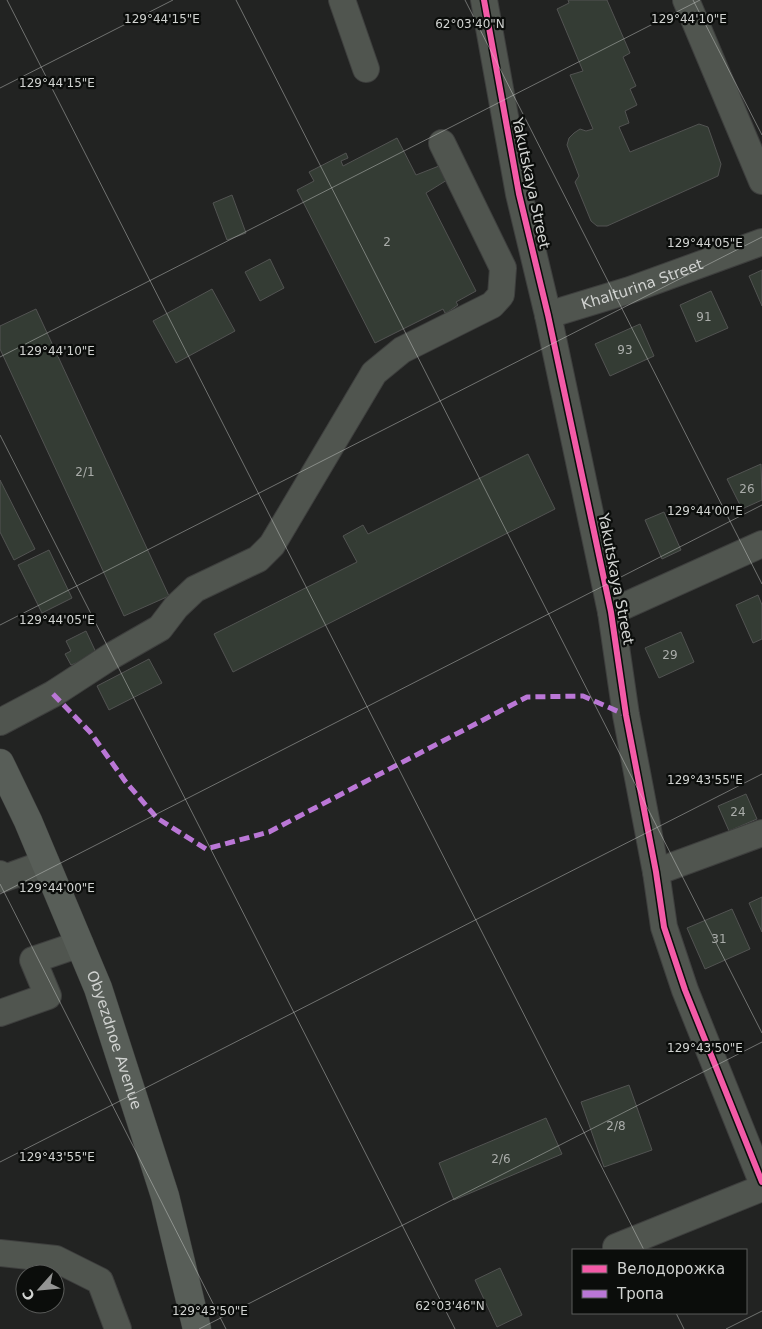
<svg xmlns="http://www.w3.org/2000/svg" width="762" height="1329" font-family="'DejaVu Sans',sans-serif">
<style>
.building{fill:#343c34;stroke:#525352}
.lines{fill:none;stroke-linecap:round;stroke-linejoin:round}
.minor-casing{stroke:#3e3f3e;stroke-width:28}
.major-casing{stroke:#3e3f3e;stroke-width:29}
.minor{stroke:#50554f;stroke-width:26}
.major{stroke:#585e58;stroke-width:28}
.quiet{stroke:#ba77d6;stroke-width:5;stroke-dasharray:10 5;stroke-linecap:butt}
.cycleway-casing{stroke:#0b0d0b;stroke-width:9}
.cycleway{stroke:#f35aa7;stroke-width:6}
.ticks{fill:none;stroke:#d1d3d1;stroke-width:1;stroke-opacity:0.45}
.labels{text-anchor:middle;stroke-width:4.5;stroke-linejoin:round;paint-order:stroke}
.number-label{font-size:12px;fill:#aaadaa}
.street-label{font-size:15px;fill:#d1d3d1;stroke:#0b0d0b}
.ticks-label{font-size:12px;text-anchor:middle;fill:#d1d3d1;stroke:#0b0d0b;stroke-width:4.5;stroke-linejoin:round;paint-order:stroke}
</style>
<rect width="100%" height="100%" fill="#222322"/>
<g class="building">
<polygon points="568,0 607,0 630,53 623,57 636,86 630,89 637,105 625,111 629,123 619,127 630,152 699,124 708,127 721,164 718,176 607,226 597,226 591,221 575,182 579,176 567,145 569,138 574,133 580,129 586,131 593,129 570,75 583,71 557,9 569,3"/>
<polygon points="397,138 416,175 439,166 447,180 426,193 476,291 456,302 458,305 448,312 445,313 443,309 375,343 297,190 314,181 309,172 346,153 348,158 341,161 343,166"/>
<polygon points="232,195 246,233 227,240 213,203"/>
<polygon points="270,259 284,288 260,301 245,272"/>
<polygon points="762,270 762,306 749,276"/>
<polygon points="212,289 235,331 176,363 153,321"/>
<polygon points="711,291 728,328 696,342 680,305"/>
<polygon points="36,309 169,596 124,616 0,349 0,326"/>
<polygon points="640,324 654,356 610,376 595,344"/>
<polygon points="528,454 555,509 233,672 214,634 357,562 343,536 363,525 368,534"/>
<polygon points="761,464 762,500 742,509 727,479"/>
<polygon points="0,480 35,549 14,560 0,532"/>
<polygon points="664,512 681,550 662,559 645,520"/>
<polygon points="49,550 72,598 42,613 18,565"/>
<polygon points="758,595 762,605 762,639 753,643 736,605"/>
<polygon points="86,631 100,661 80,671 76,663 71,665 65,654 71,651 66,641"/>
<polygon points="681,632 694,662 659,678 645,648"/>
<polygon points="149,659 162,683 109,710 97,686"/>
<polygon points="746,794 757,819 729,831 718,806"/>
<polygon points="762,897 762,932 749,903"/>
<polygon points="732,909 750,949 705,969 687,928"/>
<polygon points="629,1085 652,1150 604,1167 581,1102"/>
<polygon points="546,1118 562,1154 454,1200 439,1163"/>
<polygon points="500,1268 522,1315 497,1327 475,1280"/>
</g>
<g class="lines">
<defs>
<g id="minor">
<polyline points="342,0 366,69"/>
<polyline points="484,0 519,194 548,315 611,612 626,715 656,872 664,927 685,990 762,1182"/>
<polyline points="686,0 762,181"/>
<path id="s1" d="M548,315L630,290L762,242"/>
<polyline points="611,612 762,544"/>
<polyline points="0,722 53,694 113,655 160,628 176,607 195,589 258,559 272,545 374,373 402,350 492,305 501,295 503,268 442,143"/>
<polyline points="656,872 762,833"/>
<polyline points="0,874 2,879 46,863"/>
<polyline points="0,1013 48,996 33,960 80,944"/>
<polyline points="616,1247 762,1188"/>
<polyline points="0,1253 56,1259 100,1281 118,1329"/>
</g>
<g id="major">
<path id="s2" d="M0,763L28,821L98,988L165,1196L197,1329"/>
</g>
</defs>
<use href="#minor" class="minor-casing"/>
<use href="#major" class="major-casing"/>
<use href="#minor" class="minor"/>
<use href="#major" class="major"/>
<polyline class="quiet" points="53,694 90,732 125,781 157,818 206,849 269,832 527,697 583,696 626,715"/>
<defs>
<polyline id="cycleway" points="484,0 519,194 548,315 611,612 626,715 656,872 664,927 685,990 762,1182"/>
</defs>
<use href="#cycleway" class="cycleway-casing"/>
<use href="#cycleway" class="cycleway"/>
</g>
<path class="ticks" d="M7,0L644,1250M236,0L762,1033M465,0L762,584M693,0L762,135M0,88L173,0M0,357L700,0M0,435L455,1329M0,625L762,237M0,884L226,1329M0,894L762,505M0,1162L762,774M676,1313L684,1329M199,1329L762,1042M726,1329L762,1311"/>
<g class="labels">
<g class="number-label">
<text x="387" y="246">2</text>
<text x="704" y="321">91</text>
<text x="625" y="354">93</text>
<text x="85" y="476">2/1</text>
<text x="747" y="493">26</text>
<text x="670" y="659">29</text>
<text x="738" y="816">24</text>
<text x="719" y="943">31</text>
<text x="616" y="1130">2/8</text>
<text x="501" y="1163">2/6</text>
</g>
<g class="street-label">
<text transform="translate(531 183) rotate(78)" y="5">Yakutskaya Street</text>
<text dy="5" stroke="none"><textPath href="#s1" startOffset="99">Khalturina Street</textPath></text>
<text transform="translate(616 579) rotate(79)" y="5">Yakutskaya Street</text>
<text dy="5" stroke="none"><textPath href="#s2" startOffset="300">Obyezdnoe Avenue</textPath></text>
</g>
</g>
<g class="ticks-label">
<text x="689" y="23">129°44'10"E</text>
<text x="162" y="23">129°44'15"E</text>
<text x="470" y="28">62°03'40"N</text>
<text x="57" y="87">129°44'15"E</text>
<text x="705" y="247">129°44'05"E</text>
<text x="57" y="355">129°44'10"E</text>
<text x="705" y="515">129°44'00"E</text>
<text x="57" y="624">129°44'05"E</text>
<text x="705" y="784">129°43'55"E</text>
<text x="57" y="892">129°44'00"E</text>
<text x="705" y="1052">129°43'50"E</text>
<text x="57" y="1161">129°43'55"E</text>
<text x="450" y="1310">62°03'46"N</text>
<text x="210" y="1315">129°43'50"E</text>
</g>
<rect x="572" y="1249" width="175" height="65" fill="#0b0d0b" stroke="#5a5c5a"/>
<rect x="582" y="1265" width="25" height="8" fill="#f35aa7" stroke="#5a5c5a"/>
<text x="617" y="1274" font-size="15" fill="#d1d3d1">Велодорожка</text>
<rect x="582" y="1290" width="25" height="8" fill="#ba77d6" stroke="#5a5c5a"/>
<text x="617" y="1299" font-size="15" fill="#d1d3d1">Тропа</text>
<g transform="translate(40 1289) rotate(243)"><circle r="24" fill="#0b0d0b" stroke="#5a5c5a"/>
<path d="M0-4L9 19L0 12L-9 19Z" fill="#949594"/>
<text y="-8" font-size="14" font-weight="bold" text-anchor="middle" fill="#d1d3d1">С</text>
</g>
</svg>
